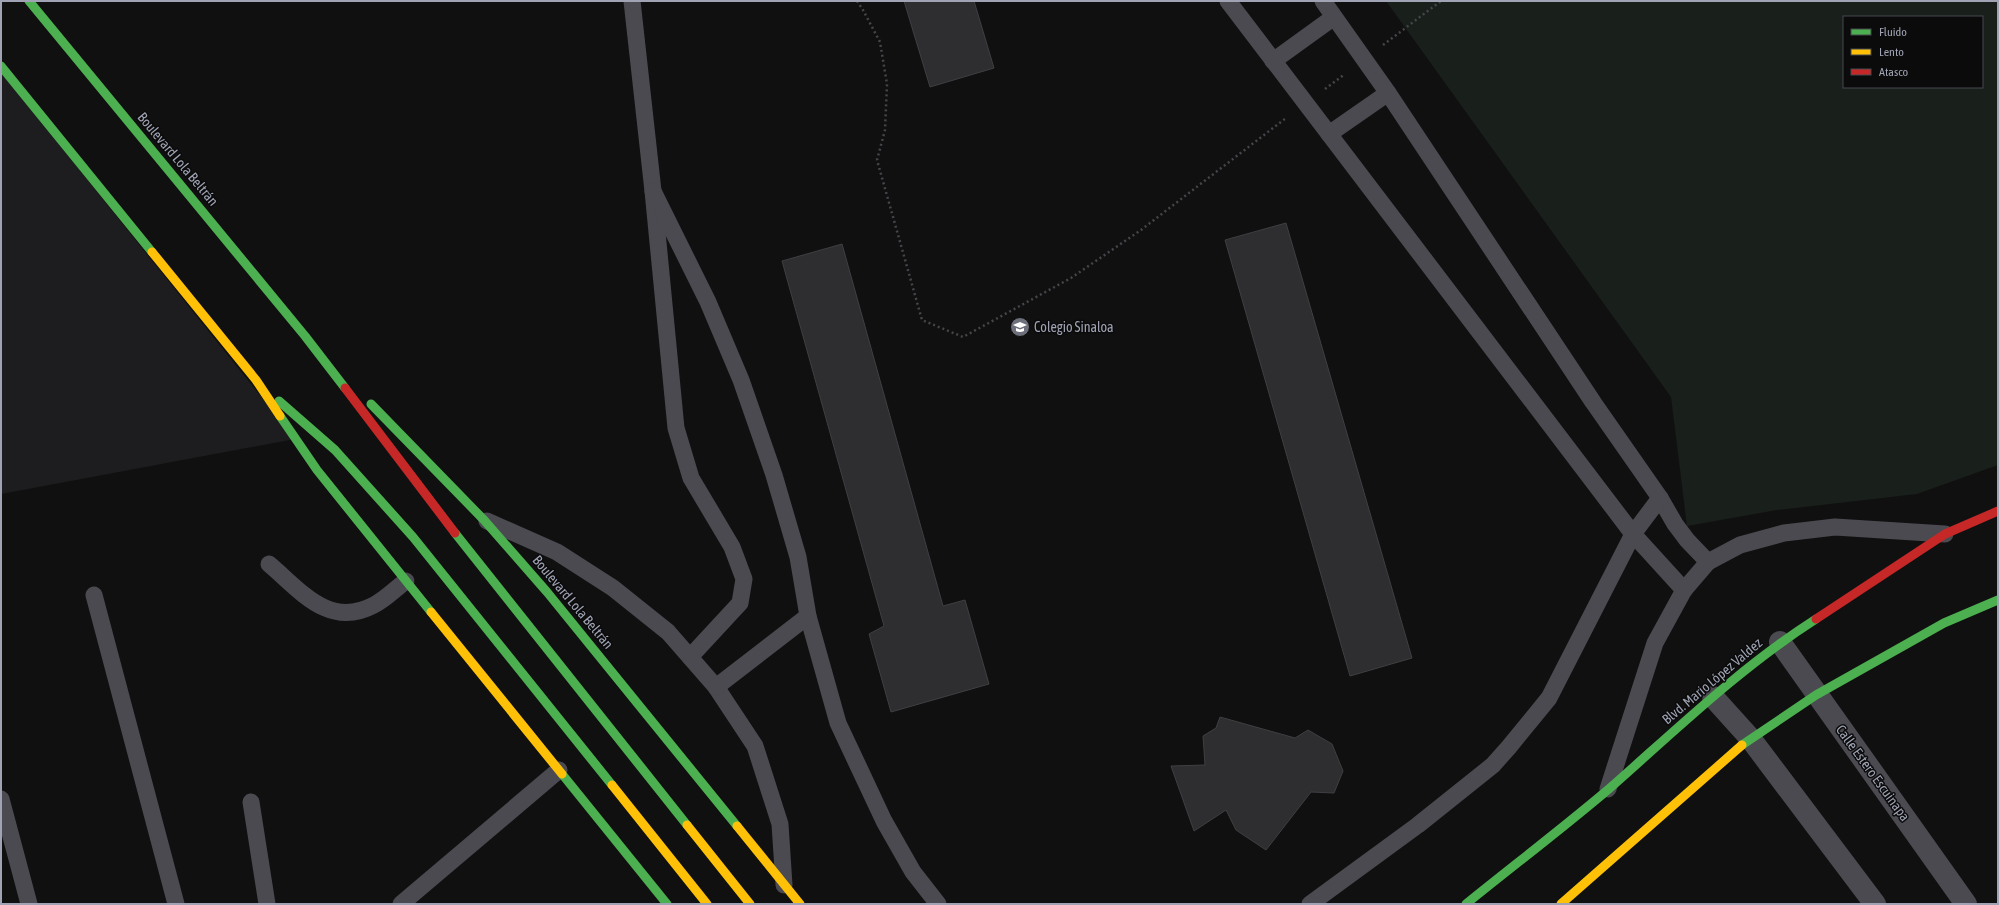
<svg xmlns="http://www.w3.org/2000/svg" width="1999" height="905" font-family="'Asap Condensed',sans-serif">
<style>
.built{fill:#1d1d1f}
.green{fill:#191f1a;fill-rule:evenodd}
.building{fill:#2e2e30;stroke:#3f3f44}
.lines{fill:none;stroke-linecap:round;stroke-linejoin:round}
.path{stroke:#45464b;stroke-width:2.5;stroke-dasharray:2 3;stroke-linecap:butt}
.lane{stroke:#4a4a50;stroke-width:17}
.street{stroke:#4a4a50;stroke-width:22}
.fast{stroke:#4caf50;stroke-width:9}
.slow{stroke:#ffc107;stroke-width:9}
.jam{stroke:#c62828;stroke-width:9}
.labels{text-anchor:middle;stroke-width:3;stroke-linejoin:round;paint-order:stroke}
.street-label{font-size:14px;fill:#9fa3b3;stroke:#0b0b0c}
.poi-label{font-size:14px;fill:#9fa3b3;stroke:#0b0b0c;text-anchor:start}
</style>
<rect width="100%" height="100%" fill="#101010"/>
<polygon class="built" points="1,72 295,439 1,494"/>
<path class="green" d="M1386,1H1998V465L1917,494L1777,510L1687,526L1671,397ZM1844,17H1982V87H1844Z"/>
<g class="building">
<polygon points="904,1 974,1 994,68 930,87"/>
<polygon points="1286,223 1412,658 1350,676 1225,240"/>
<polygon points="842,244 943,606 965,600 989,684 891,712 869,634 884,626 782,261"/>
<polygon points="1220,717 1295,738 1308,730 1332,744 1343,771 1334,793 1311,792 1266,850 1236,830 1226,810 1194,831 1171,766 1205,765 1203,736 1216,728"/>
</g>
<g class="lines">
<g class="path">
<polyline points="857,1 863,10 880,42 887,84 885,130 877,160 922,320 963,337 1071,278 1141,230 1286,118"/>
<polyline points="1383,45 1441,1"/>
<polyline points="1325,89 1345,74"/>
</g>
<g class="lane">
<polyline points="632,1 653,191 676,428 691,478 732,547 744,579 740,603 690,657"/>
<polyline points="1228,1 1633,534 1684,590"/>
<polyline points="1323,1 1388,93 1593,402 1660,498 1675,524 1687,540 1708,562"/>
<polyline points="1273,61 1334,17"/>
<polyline points="1329,134 1388,93"/>
<polyline points="653,191 708,302 741,380 774,475 798,557 808,616 838,723 884,821 913,872 938,904"/>
<polyline points="487,521 557,552 613,588 668,632 716,687 755,746 780,824 784,885"/>
<path d="M269,564C301,591 329,629 374,605C386,599 396,588 406,581"/>
<polyline points="94,595 176,904"/>
<polyline points="716,687 808,616"/>
<polyline points="1608,789 1655,643 1684,590 1708,562 1740,545 1784,533 1835,527 1945,534"/>
<polyline points="1,799 29,904"/>
<polyline points="251,802 267,904"/>
<polyline points="401,904 559,770"/>
<polyline points="1310,904 1418,825 1493,765 1509,747 1549,698 1633,534 1660,498"/>
</g>
<g class="street">
<polyline points="1780,642 1966,904"/>
<polyline points="1713,697 1750,738 1875,904"/>
</g>
<g class="fast">
<polyline points="29,1 305,336 345,388"/>
<polyline points="1,66 152,252"/>
<polyline points="279,401 335,450 413,537 612,785"/>
<polyline points="371,404 484,520 547,592 737,826"/>
<polyline points="280,416 317,470 431,612"/>
<polyline points="455,533 687,825"/>
<polyline points="1742,745 1816,695 1944,623 1998,600"/>
<polyline points="562,774 667,904"/>
<path d="M1466,904C1514,865 1563,828 1610,788C1677,729 1741,667 1816,619"/>
</g>
<g class="slow">
<polyline points="152,252 256,380 280,416"/>
<polyline points="431,612 562,774"/>
<polyline points="612,785 707,904"/>
<polyline points="687,825 750,904"/>
<polyline points="737,826 800,904"/>
<polyline points="1561,904 1742,745"/>
</g>
<g class="jam">
<polyline points="345,388 455,533"/>
<polyline points="1816,619 1945,534 1998,511"/>
</g>
</g>
<defs>
<symbol id="school-disc" viewBox="-11 -11 22 22"><circle r="9.5" fill="#6d707a" stroke="#0b0b0c"/><path d="M0-5L7-2L0 1L-7-2ZM-4 1L0 2.5L4 1V4Q0 6-4 4Z" fill="#fff"/></symbol>
</defs>
<g fill-rule="evenodd">
<use href="#school-disc" x="1009" y="316" width="22" height="22"/>
</g>
<g class="labels">
<g class="street-label">
<text transform="translate(178 159) rotate(50)" y="5">Boulevard Lola Beltrán</text>
<text transform="translate(573 602) rotate(50)" y="5">Boulevard Lola Beltrán</text>
<text transform="translate(1712 681) rotate(-40)" y="5">Blvd. Mario López Valdez</text>
<text transform="translate(1873 773) rotate(54)" y="5">Calle Estero Escuinapa</text>
</g>
<g class="poi-label">
<text x="1034" y="332">Colegio Sinaloa</text>
</g>
</g>
<rect width="1999" height="905" fill="none" stroke="#9fa3b3" stroke-width="4"/>
<rect x="1843" y="16" width="140" height="72" fill="#0b0b0c" stroke="#46484f"/>
<rect x="1851" y="29" width="20" height="6" fill="#4caf50" stroke="#46484f"/>
<text x="1879" y="36" font-size="12" fill="#9fa3b3">Fluido</text>
<rect x="1851" y="49" width="20" height="6" fill="#ffc107" stroke="#46484f"/>
<text x="1879" y="56" font-size="12" fill="#9fa3b3">Lento</text>
<rect x="1851" y="69" width="20" height="6" fill="#c62828" stroke="#46484f"/>
<text x="1879" y="76" font-size="12" fill="#9fa3b3">Atasco</text>
</svg>
